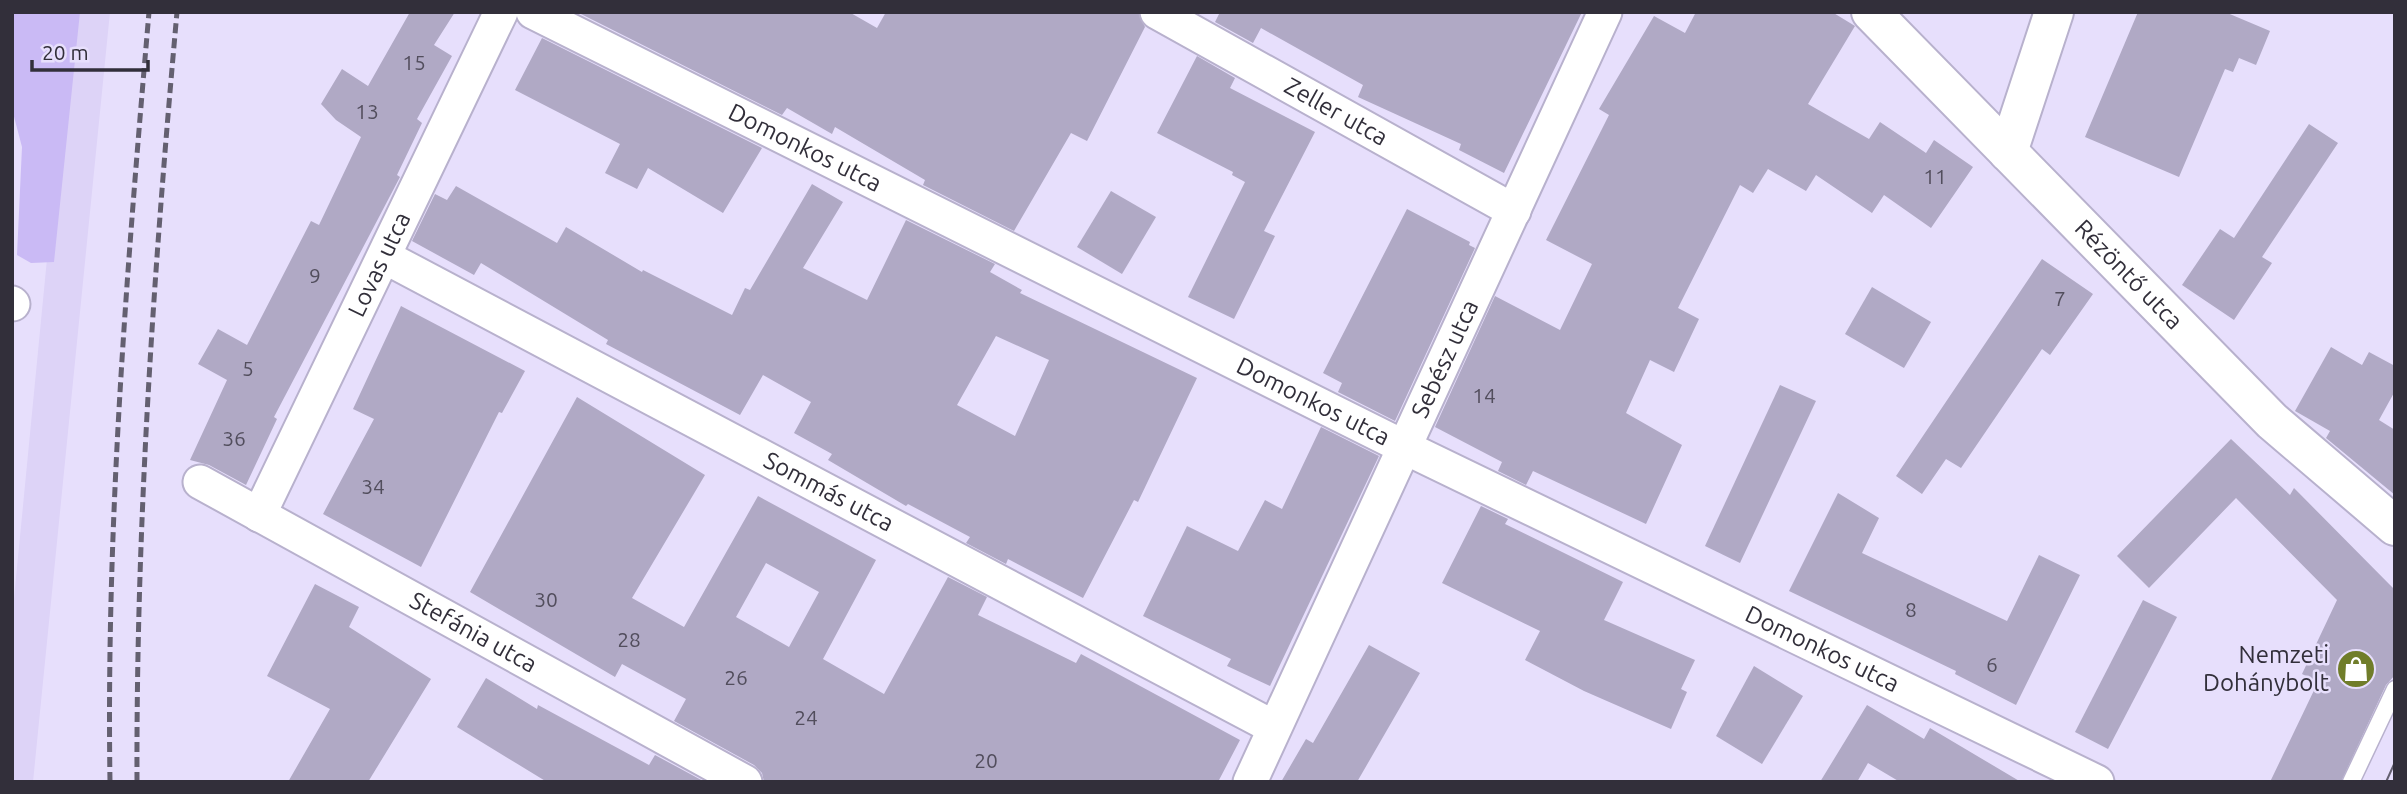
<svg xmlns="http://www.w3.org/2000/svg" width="2407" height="794" font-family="Ubuntu,sans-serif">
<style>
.built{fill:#ddd3f7}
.green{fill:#cabaf5}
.building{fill:#b0a9c5;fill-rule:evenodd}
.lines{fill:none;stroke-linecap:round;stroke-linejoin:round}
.lane-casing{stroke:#b8b1cd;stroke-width:19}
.street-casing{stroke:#b8b1cd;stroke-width:37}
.secondary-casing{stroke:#b8b1cd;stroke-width:42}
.lane{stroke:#fff;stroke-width:16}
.street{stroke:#fff;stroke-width:33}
.secondary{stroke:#fff;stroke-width:38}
.tram{stroke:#646070;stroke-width:2}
.rail{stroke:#646070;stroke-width:5;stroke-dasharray:10 5;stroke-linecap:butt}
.labels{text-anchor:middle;stroke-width:5;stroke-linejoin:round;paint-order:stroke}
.number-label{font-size:21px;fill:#524e5d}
.street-label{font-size:24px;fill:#322f3a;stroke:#e7dffc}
.poi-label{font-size:24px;fill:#322f3a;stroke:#e7dffc;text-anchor:end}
</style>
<rect width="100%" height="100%" fill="#e7dffc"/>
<polygon class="built" points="71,12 110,12 33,782 12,782 12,619"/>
<polygon class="green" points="12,12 80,12 54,262 31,263 17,255 22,147 12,109"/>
<g class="building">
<polygon points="410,12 455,12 434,45 452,56 417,119 422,123 397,175 400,177 274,417 277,419 246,485 209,465 190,460 227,380 198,364 218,329 247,345 311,221 319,225 361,137 336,120 321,104 342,69 368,86"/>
<polygon points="577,12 849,12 877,28 886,12 1138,12 1145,27 1087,141 1071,133 1014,231 923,185 925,180 835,127 832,134 787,108 782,115"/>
<polygon points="1220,12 1582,12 1504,173 1459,150 1461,144 1358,97 1363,85 1261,28 1253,43 1215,22"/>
<polygon points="1696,12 1832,12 1855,26 1808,104 1869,139 1880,122 1926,153 1934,140 1973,167 1931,228 1884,195 1872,213 1816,175 1806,191 1768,169 1753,193 1740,185 1678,308 1699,319 1674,372 1650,360 1626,413 1682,445 1646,524 1533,471 1526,485 1498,471 1502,462 1435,427 1495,296 1560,330 1592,264 1546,240 1609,115 1599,109 1654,16 1685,33"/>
<polygon points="2138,12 2225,12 2270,31 2256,65 2239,58 2233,72 2225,69 2179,177 2085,137"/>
<polygon points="542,38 762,148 723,213 648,168 637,189 605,173 620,144 515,90"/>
<polygon points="1197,56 1235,78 1230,88 1315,132 1264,231 1275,236 1234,319 1188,297 1245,182 1232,175 1233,172 1157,133"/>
<polygon points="2309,124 2338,143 2262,257 2272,263 2234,320 2182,285 2220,229 2234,238"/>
<path d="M812,184L843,202L803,268L867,300L906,220L995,264L990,272L1022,290L1020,293L1197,378L1138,502L1134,500L1083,598L1008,559L1006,564L966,543L970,537L908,504L906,506L828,460L832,454L794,433L811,402L763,375L740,415L606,344L608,340L481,263L474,275L412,241L435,194L447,200L456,186L557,243L566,227L642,272L643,270L732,315L745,288L750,290ZM996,336L1049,360L1015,436L957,405Z"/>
<polygon points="1111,191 1156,217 1122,274 1077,247"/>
<polygon points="1407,209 1470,242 1469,245 1475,248 1395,421 1338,392 1342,383 1323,373"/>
<polygon points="2042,259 2093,294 2050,355 2042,349 1961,468 1946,459 1922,494 1896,476"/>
<polygon points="1872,287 1931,322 1904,368 1845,334"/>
<polygon points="401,306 525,371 502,413 499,412 421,567 323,514 374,419 353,409"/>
<polygon points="2331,347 2362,365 2369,352 2395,366 2395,391 2379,420 2395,430 2395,495 2326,438 2330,431 2295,411"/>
<polygon points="1780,385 1816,401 1740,563 1705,546"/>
<path d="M577,397L705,475L632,598L684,627L758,496L876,560L823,659L884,694L948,577L987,597L978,615L1076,663L1081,654L1240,740L1218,782H764L762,773L754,765L674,721L686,699L622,664L615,677L470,592ZM766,563L819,592L789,647L736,617Z"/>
<polygon points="1321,427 1379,456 1270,686 1227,666 1231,659 1143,616 1187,526 1238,551 1265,500 1282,509"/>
<polygon points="2231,439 2290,495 2294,488 2395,590 2395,675 2386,685 2341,782 2270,782 2318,682 2302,674 2337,600 2236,498 2149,588 2117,556"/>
<polygon points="1838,493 1879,518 1862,553 2007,621 2039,555 2080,575 2016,705 1955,674 1956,671 1789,591"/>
<polygon points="1481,506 1508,519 1505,524 1623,582 1604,620 1695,660 1681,689 1687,692 1671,729 1584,691 1525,660 1540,631 1442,583"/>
<polygon points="315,584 359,607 349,627 431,679 368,782 288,782 330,709 267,676"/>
<polygon points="2143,600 2177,617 2108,749 2075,732"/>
<polygon points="1369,645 1420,673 1357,782 1281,782 1306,739 1313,743"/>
<polygon points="1754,666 1803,696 1762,764 1716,736"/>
<polygon points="486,678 537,709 538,705 649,765 655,755 705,782 547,782 457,727"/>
<polygon points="1867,705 1924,739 1930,728 2021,782 1900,782 1868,763 1857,782 1820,782"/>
</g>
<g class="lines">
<defs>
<polyline id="lane" points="2351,782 2395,689"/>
<g id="street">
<path id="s1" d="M533,12L1406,448L2097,782"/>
<path id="s2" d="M1157,12L1514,211"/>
<path id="s3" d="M385,257L1273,727"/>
<polyline points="12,303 13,304"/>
<path id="s4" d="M200,482L745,782"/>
<path id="s5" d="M259,515L501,12"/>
<path id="s6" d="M1250,782L1605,12"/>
</g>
<g id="secondary">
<path id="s7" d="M1871,12L2272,421L2395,526"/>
<polyline points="2008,152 2054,12"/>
</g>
</defs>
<use href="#lane" class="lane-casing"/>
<use href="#street" class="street-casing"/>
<use href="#secondary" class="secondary-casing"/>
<use href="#lane" class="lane"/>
<use href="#street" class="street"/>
<use href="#secondary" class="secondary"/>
<polyline class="tram" points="2386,782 2395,762"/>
<g class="rail">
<path d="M110,782C106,525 127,268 149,12"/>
<path d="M137,782C136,525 154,268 177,12"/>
</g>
</g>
<defs>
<symbol id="shop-disc" viewBox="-11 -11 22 22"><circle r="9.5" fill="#707d2a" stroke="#e7dffc"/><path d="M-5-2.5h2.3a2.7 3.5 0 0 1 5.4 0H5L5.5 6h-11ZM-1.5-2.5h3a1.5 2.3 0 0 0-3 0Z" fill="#fff"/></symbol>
</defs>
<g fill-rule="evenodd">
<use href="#shop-disc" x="2334" y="647" width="44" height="44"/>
</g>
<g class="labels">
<g class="number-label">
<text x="414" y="70">15</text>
<text x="367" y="119">13</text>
<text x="1935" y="184">11</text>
<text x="315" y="283">9</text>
<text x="2060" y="306">7</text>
<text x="248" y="376">5</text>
<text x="1484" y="403">14</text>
<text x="234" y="446">36</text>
<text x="373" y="494">34</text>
<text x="546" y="607">30</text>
<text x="1911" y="617">8</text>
<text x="629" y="647">28</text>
<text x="1992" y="672">6</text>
<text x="736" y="685">26</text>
<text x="806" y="725">24</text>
<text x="986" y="768">20</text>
</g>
<g class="street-label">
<text dy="8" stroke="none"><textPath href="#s2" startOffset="205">Zeller utca</textPath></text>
<text dy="8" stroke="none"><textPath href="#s1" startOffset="304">Domonkos utca</textPath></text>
<text dy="8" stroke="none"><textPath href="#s5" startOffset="278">Lovas utca</textPath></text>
<text dy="8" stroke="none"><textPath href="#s7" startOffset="368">Rézöntő utca</textPath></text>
<text dy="8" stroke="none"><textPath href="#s6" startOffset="466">Sebész utca</textPath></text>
<text dy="8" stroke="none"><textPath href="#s1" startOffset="872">Domonkos utca</textPath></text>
<text dy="8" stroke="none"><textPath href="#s3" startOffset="502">Sommás utca</textPath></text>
<text dy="8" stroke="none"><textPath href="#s4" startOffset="312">Stefánia utca</textPath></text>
<text dy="8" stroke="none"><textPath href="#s1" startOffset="1438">Domonkos utca</textPath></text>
</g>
<g class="poi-label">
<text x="2329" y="663">Nemzeti<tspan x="2329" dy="28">Dohánybolt</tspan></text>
</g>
</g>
<rect width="2407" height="794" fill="none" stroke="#322f3a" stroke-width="28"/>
<path d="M32 60v10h116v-10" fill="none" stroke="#322f3a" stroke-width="3.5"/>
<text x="42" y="60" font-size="21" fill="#322f3a" stroke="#e7dffc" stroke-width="5" paint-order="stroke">20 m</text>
</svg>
